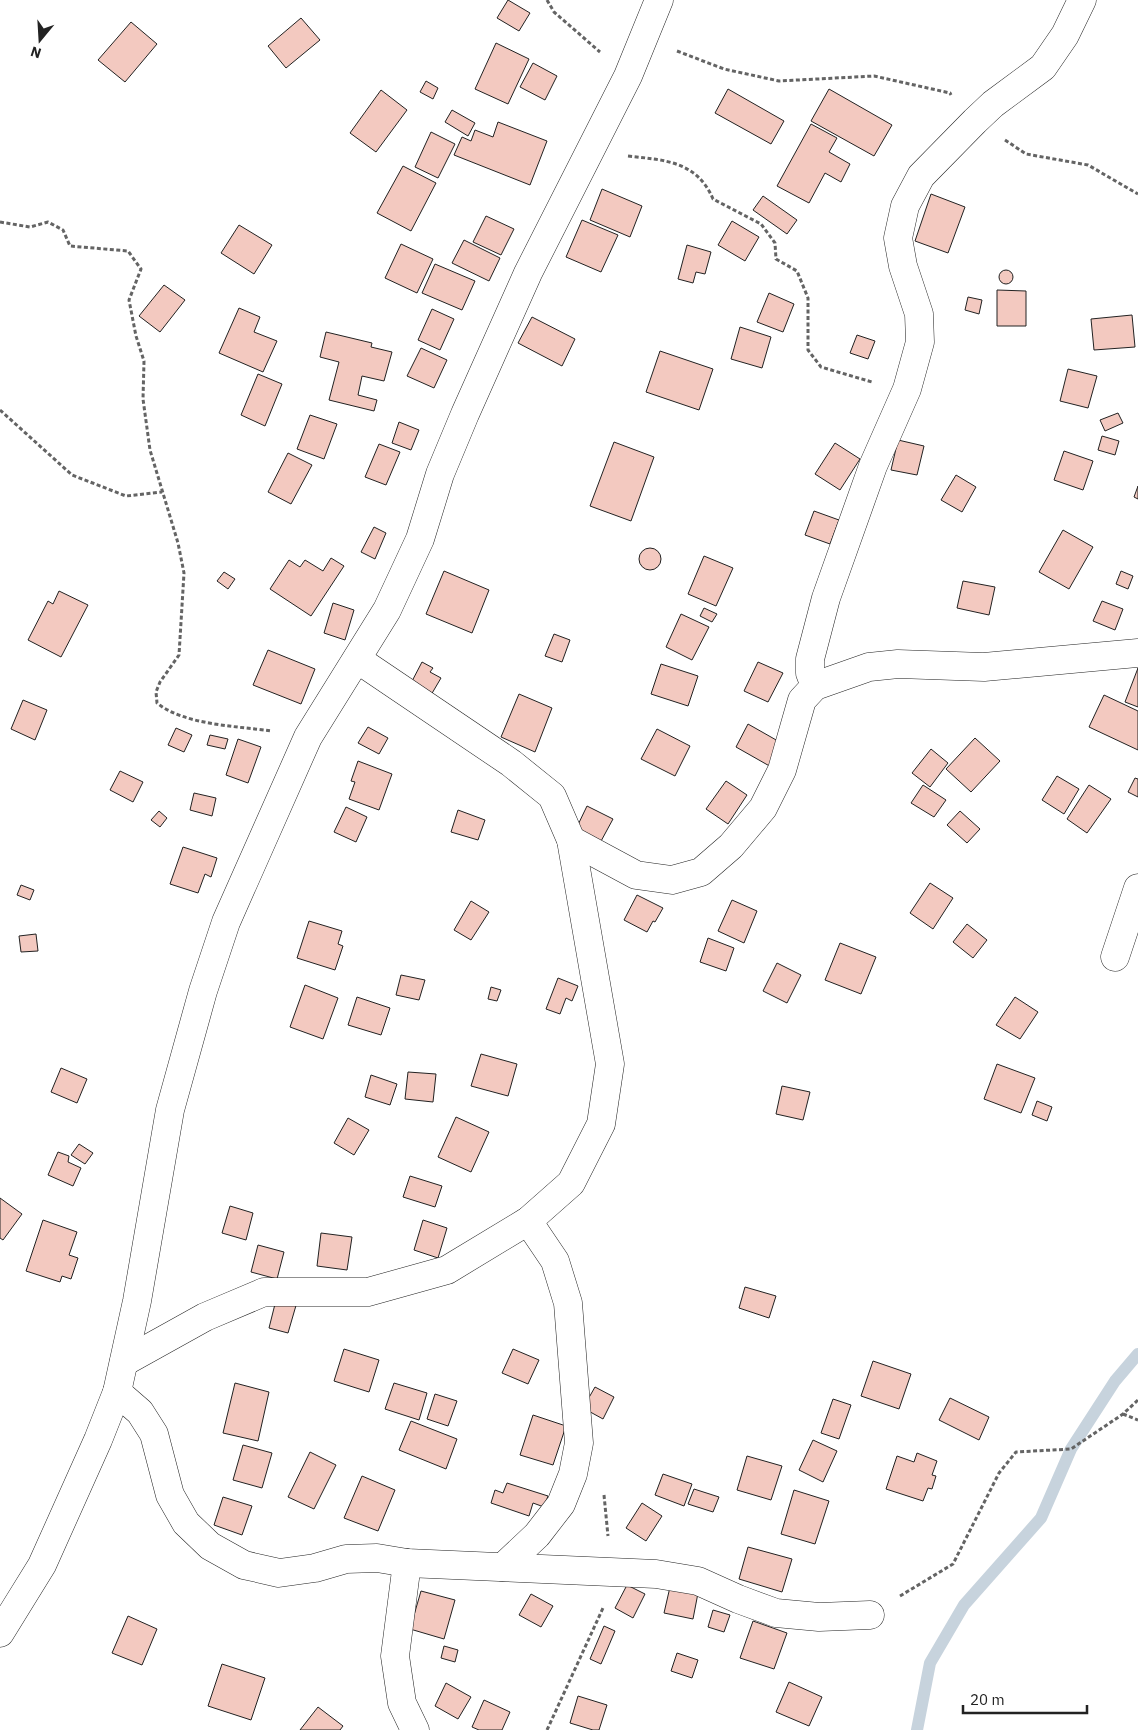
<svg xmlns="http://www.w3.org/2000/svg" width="1138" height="1730" font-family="'IBM Plex Sans',sans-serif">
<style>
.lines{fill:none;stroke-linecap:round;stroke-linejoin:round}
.stream{stroke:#c7d3dd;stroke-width:12}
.building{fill:#f3c9c0;stroke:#222}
.minor-casing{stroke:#222;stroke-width:29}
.path{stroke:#646464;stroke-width:3;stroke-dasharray:4 2.5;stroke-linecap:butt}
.minor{stroke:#fff;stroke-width:28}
</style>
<rect width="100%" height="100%" fill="#fff"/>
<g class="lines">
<polyline class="stream" points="917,1730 930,1663 964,1605 1041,1518 1071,1449 1115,1381 1138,1354"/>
</g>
<g class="building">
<polygon points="508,0 530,13 519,31 497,18"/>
<polygon points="301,18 320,40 286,68 268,46"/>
<polygon points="131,22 157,44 125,82 98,60"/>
<polygon points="496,43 529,59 508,104 475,89"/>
<polygon points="533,63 557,76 545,100 520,87"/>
<polygon points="426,81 438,88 433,99 420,92"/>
<polygon points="728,89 784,121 771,144 715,113"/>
<polygon points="829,89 892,125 874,156 811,121"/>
<polygon points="381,90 407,110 376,152 350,133"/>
<polygon points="452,110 475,123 468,136 445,122"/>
<polygon points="498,122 547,141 530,185 454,155 462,137 471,141 475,130 493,137"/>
<polygon points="811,124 837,138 829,152 850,164 841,182 825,173 809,203 777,186"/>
<polygon points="431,132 455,144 438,178 415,167"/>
<polygon points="403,166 436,183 411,231 377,213"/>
<polygon points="602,189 642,206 630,237 590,220"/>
<polygon points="931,194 965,207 948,253 915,241"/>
<polygon points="763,196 797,220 787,234 753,210"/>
<polygon points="486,216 514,229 501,255 473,242"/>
<polygon points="582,220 618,235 601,272 566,257"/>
<polygon points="732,221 759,237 745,261 718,245"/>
<polygon points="239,225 272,245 254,274 221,253"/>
<polygon points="464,240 500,258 489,281 452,263"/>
<polygon points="401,244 433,259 417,293 385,278"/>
<polygon points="687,245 711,252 705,274 696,272 693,283 678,279"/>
<polygon points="435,264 475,281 462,310 422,293"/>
<circle cx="1006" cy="277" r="7"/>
<polygon points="164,285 185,300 160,332 139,316"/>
<polygon points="997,290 1026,291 1026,326 997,326"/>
<polygon points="769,293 794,304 783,332 757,322"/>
<polygon points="968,297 982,300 979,314 965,310"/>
<polygon points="239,308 260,317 254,332 277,341 263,372 219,353"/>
<polygon points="432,309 454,319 440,350 418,340"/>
<polygon points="1132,315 1135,347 1094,350 1091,319"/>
<polygon points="532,317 575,339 562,366 518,343"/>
<polygon points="740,327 771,337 762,368 731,359"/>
<polygon points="326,332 372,343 371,347 392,352 384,381 362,376 358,395 377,400 374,411 329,400 339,362 320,357"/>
<polygon points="857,335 875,341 868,359 850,353"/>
<polygon points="421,348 447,360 434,388 407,376"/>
<polygon points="660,351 713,369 699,410 646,392"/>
<polygon points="1068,369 1097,376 1088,408 1060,401"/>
<polygon points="258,374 282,384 265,426 241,415"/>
<polygon points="1118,413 1123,423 1105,431 1100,420"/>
<polygon points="310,415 337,424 324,459 297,449"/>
<polygon points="399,422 419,430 411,450 392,443"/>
<polygon points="1102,436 1119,441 1115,455 1098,450"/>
<polygon points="898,440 924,446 917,475 891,470"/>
<polygon points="614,442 654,457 631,521 590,506"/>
<polygon points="835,443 860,459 840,490 815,474"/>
<polygon points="379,444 400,452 386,485 365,477"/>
<polygon points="1064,451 1093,461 1083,490 1054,480"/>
<polygon points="288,453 312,465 291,504 268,492"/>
<polygon points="956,475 976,487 962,512 941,500"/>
<polygon points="1138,486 1138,499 1134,497"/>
<polygon points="814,511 839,520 830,544 805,535"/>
<polygon points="374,527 386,533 375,559 361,552"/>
<polygon points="1063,530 1093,547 1069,589 1039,572"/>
<circle cx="650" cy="559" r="11"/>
<polygon points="704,556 733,568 716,606 688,594"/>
<polygon points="331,558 344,566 311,616 270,589 289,560 300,567 305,560 323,571"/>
<polygon points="444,571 489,590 472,633 426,614"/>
<polygon points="1121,571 1133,576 1128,589 1116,584"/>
<polygon points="224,572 235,579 228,589 217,581"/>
<polygon points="963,581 995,587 989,615 957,608"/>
<polygon points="59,591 88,605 61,657 28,640 48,601 53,604"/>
<polygon points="1102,601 1123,609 1115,630 1093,621"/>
<polygon points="333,603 354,610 345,640 324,633"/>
<polygon points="704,608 717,614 712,622 700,616"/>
<polygon points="681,614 709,627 692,660 666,647"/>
<polygon points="554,634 570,640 562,662 545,656"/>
<polygon points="268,650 315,669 301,704 253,685"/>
<polygon points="422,662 433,668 430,672 441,678 431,695 410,685"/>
<polygon points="758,662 783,673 768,702 744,691"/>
<polygon points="661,664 698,676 688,706 651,694"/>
<polygon points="1138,668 1138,707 1125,702"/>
<polygon points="519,694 552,708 535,752 501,737"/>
<polygon points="1104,695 1138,711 1138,750 1089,727"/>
<polygon points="23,700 47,710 35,740 11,729"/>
<polygon points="748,724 785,745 773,768 736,747"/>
<polygon points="368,727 388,738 379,754 358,743"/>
<polygon points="176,728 192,735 184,752 168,745"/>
<polygon points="657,729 690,746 675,776 641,759"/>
<polygon points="210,735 228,739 225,749 207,745"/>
<polygon points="975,738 1000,761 971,792 946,769"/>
<polygon points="238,739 261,747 248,783 226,775"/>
<polygon points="931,749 948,763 930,787 912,773"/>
<polygon points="358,761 392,774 379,810 349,799 355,782 351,781"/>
<polygon points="120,771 143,782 133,802 110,790"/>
<polygon points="1057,776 1079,789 1064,814 1042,800"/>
<polygon points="1135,778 1138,779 1138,797 1128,792"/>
<polygon points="726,781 747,795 728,824 706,809"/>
<polygon points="923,785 946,800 934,817 911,803"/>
<polygon points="1089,785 1111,799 1087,833 1067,819"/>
<polygon points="194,793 216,798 212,816 190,810"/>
<polygon points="587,806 613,819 600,843 575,831"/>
<polygon points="346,807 367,817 356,842 334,832"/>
<polygon points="458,810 485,820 478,840 451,832"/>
<polygon points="159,811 167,818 160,827 151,820"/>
<polygon points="960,811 980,829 967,843 947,825"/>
<polygon points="183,847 217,858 211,877 205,874 198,893 170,884"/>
<polygon points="930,883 953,898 933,929 910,913"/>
<polygon points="21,885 34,890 30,900 17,895"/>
<polygon points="637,895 663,908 655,922 653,921 647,932 624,920"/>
<polygon points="732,900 757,911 744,943 718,931"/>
<polygon points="471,901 489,912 471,940 454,930"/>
<polygon points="309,921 342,931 338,944 343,946 335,970 297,958"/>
<polygon points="967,924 987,940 973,958 953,942"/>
<polygon points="36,934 38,951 21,952 19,936"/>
<polygon points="708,938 734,948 726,971 700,962"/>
<polygon points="840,943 876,957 861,994 825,980"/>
<polygon points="777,963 801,975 787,1003 763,991"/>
<polygon points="401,975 425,980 419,1000 396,995"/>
<polygon points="558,978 578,986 572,1001 566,998 560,1014 546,1009"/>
<polygon points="305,985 338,998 323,1039 290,1027"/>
<polygon points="491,987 501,990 497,1001 488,999"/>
<polygon points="357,997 390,1008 381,1035 348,1025"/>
<polygon points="1015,997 1038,1012 1020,1039 996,1025"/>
<polygon points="481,1054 517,1064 508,1096 471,1086"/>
<polygon points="997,1064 1035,1078 1021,1113 984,1099"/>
<polygon points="61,1068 87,1079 77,1103 51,1092"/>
<polygon points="408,1072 436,1074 433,1102 405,1099"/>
<polygon points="371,1075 397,1084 390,1105 365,1097"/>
<polygon points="782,1086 810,1092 803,1120 776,1114"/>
<polygon points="1037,1101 1052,1107 1047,1121 1032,1115"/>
<polygon points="456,1117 489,1132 471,1172 438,1157"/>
<polygon points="348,1118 369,1130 354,1155 334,1143"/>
<polygon points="79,1144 93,1153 85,1164 71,1155"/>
<polygon points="58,1152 69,1156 68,1162 81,1168 73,1186 48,1175"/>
<polygon points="410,1176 442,1186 435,1207 403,1197"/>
<polygon points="0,1198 22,1214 3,1240 0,1238"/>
<polygon points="230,1206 253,1213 246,1240 222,1233"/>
<polygon points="43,1220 77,1232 69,1255 78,1258 71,1279 62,1276 60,1282 26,1271"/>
<polygon points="423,1220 447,1228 438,1258 414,1250"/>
<polygon points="321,1233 352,1237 347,1270 317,1266"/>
<polygon points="258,1245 284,1252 277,1279 251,1272"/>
<polygon points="745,1287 776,1296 769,1318 739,1308"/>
<polygon points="277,1296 297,1302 288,1333 269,1328"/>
<polygon points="344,1349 379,1360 369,1392 334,1381"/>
<polygon points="513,1349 539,1360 528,1384 502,1373"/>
<polygon points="873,1361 911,1374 899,1409 861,1396"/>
<polygon points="235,1383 269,1392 258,1441 223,1433"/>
<polygon points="394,1383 427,1393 419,1420 385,1409"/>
<polygon points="595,1387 614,1397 603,1419 583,1408"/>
<polygon points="435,1394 457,1401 448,1426 427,1419"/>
<polygon points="950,1398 989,1417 979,1440 939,1420"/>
<polygon points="833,1399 851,1405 839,1439 821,1433"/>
<polygon points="533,1415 566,1426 553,1465 520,1455"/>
<polygon points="411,1421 457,1439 446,1469 399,1450"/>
<polygon points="813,1440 837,1451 823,1482 799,1470"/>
<polygon points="243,1445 272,1453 262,1488 233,1480"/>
<polygon points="310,1452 336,1465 314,1509 288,1497"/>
<polygon points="917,1453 937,1461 932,1475 936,1476 932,1489 928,1488 923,1501 886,1489 897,1456 914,1462"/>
<polygon points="747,1456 782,1466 771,1500 737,1490"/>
<polygon points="663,1474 692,1484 684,1506 655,1495"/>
<polygon points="362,1476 395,1490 378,1531 344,1518"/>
<polygon points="507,1483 548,1496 544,1507 533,1503 529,1516 491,1503 495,1490 503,1493"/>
<polygon points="694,1489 719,1497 713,1512 688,1504"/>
<polygon points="794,1490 829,1501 815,1544 781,1534"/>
<polygon points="223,1497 252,1506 242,1535 214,1525"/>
<polygon points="642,1503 662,1516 646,1541 626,1528"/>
<polygon points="748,1547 792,1559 782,1592 739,1579"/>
<polygon points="627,1585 645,1594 633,1618 615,1608"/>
<polygon points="670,1587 698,1593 693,1619 664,1613"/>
<polygon points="421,1591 455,1600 444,1639 410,1629"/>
<polygon points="531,1594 553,1606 541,1627 519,1615"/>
<polygon points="713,1610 730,1615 724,1632 708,1627"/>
<polygon points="128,1616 157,1629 142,1665 112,1653"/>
<polygon points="753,1621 787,1633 774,1669 740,1658"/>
<polygon points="604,1626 615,1631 601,1664 590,1659"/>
<polygon points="444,1646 458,1650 455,1662 441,1658"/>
<polygon points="677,1653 698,1660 692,1678 671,1671"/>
<polygon points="222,1664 265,1678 251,1720 208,1706"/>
<polygon points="789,1682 822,1697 809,1726 776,1712"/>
<polygon points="446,1683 471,1697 458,1719 435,1706"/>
<polygon points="578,1696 607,1705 599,1730 593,1730 570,1723"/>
<polygon points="484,1700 510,1712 502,1730 479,1730 472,1727"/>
<polygon points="318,1707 343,1726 340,1730 300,1730"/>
</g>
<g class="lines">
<defs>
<g id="minor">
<polyline points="815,686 810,673 810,659 826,598 873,466 907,389 920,342 919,314 903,266 898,238 905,206 921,176 975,121 993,104 1043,67 1065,35 1082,0"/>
<polyline points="571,840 636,875 672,880 701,872 731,846 763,808 782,770 802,700 815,686 869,667 898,664 984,667 1138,653"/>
<polyline points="1115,957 1138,888"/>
<polyline points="124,1362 205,1317 264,1292 368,1292 447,1270 528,1221 571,1183 601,1124 610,1064 571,840 552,796 511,763 357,659"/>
<polyline points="117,1392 140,1412 154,1434 170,1495 186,1523 210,1546 244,1565 279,1573 315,1568 346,1559 377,1558 407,1563 656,1574 698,1581 738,1599 776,1613 819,1617 870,1615"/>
<polyline points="407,1563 395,1656 402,1703 415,1730"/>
<polyline points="503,1567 537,1535 561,1504 573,1474 579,1443 568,1303 555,1261 528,1221"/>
<polyline points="0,1633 42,1565 98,1440 117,1392 137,1301 170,1110 203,991 226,922 308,737 387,610 420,539 440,474 465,414 528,273 628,76 659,0"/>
</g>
</defs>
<use href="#minor" class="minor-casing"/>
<g class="path">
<polyline points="547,0 554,12 600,52"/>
<polyline points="677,51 724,69 779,81 874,76 950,93 951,95"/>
<polyline points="1005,140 1026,154 1088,165 1138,194"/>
<path d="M628,156C664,160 697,161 713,199L761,224L775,243L776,259L797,271L808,298V350L821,367L872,382"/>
<path d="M0,222L30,227L48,222L63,230L70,246L128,251L141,269L129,300L136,336L144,361L143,399L150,450L178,543L184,573L179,655L160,682L156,692L157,703C184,725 236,726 271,731"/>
<polyline points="0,410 72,475 126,496 162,492"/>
<polyline points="1123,1414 1138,1420"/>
<polyline points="604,1495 608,1536"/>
<polyline points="900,1596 953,1564 999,1473 1016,1452 1071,1449 1123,1414 1138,1400"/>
<polyline points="547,1730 603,1608"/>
</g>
<use href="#minor" class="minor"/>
</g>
<g transform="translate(40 40) rotate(198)" stroke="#ffffff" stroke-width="4" paint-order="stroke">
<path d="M0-4L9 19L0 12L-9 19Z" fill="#222222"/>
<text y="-8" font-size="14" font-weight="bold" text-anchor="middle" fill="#222222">N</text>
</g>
<path d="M963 1705v8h124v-8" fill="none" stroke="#222222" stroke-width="2.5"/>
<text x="970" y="1705" font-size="15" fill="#222222" stroke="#ffffff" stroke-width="4" paint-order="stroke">20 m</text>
</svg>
